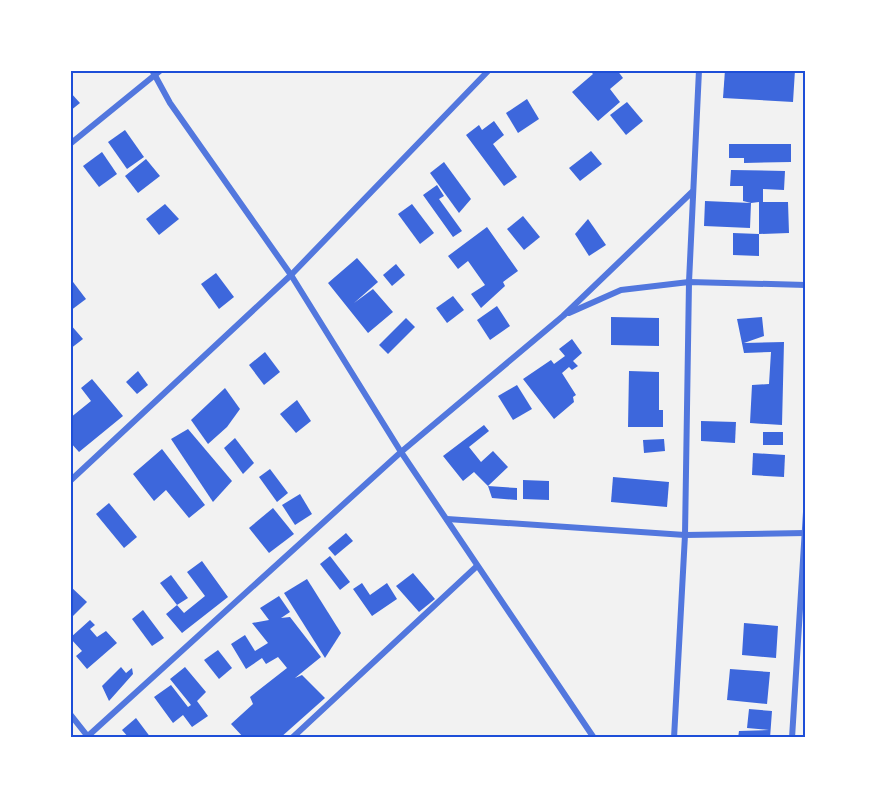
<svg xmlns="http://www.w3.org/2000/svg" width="876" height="808" font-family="'IBM Plex Sans',sans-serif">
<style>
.building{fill:#3d67dc}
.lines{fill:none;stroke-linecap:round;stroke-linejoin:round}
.minor{stroke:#5277de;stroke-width:6}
.neatline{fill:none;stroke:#1d4ed8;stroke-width:2}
</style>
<rect width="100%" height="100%" fill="#f2f2f2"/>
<g class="building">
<polygon points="589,70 617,70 623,78 610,89 620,102 598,121 572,92 593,74"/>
<polygon points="725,70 795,70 793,102 723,98"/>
<polygon points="70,92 80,103 70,111"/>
<polygon points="527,99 539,119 518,133 506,113"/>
<polygon points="627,102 643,121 626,135 610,115"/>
<polygon points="494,121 504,135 493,144 517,177 504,186 466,135 479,125 482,130"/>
<polygon points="125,130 144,157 127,169 108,142"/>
<polygon points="729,144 791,144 791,162 744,163 744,158 729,158"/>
<polygon points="591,151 602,164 580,181 569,168"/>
<polygon points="102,152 117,174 99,187 83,166"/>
<polygon points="146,159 160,176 138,193 125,176"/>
<polygon points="444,162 471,199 459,213 430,173"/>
<polygon points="731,170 785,171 784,190 763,189 763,202 788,202 789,233 759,234 759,256 733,255 733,233 759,234 759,202 751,203 750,228 704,226 705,201 751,203 743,201 743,186 730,186"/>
<polygon points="437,185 444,196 439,199 462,231 453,237 423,195"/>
<polygon points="165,204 179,219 159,235 146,219"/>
<polygon points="412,204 434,233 420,244 398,214"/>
<polygon points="523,216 540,237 524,250 507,229"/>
<polygon points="588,219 606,245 589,256 575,234"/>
<polygon points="487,227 518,271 503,282 505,286 481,308 471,294 485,285 468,261 458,269 448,256"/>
<polygon points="357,258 378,282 354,303 373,289 393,312 368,333 328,283"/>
<polygon points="396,264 405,275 392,286 383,275"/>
<polygon points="216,273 234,297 219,309 201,284"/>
<polygon points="70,278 86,299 70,311"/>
<polygon points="453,296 464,310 447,323 436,308"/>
<polygon points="497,306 510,326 490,340 477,320"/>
<polygon points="611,317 659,318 659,346 611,345"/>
<polygon points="762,317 764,336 744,343 784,342 782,425 750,423 752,385 769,384 771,352 744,353 737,319"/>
<polygon points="406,318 415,327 388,354 379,345"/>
<polygon points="70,324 83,339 70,349"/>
<polygon points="572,339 582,353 573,361 578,366 572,370 569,367 562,373 576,395 573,397 574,402 554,419 523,379 551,360 554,364 565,356 559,349"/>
<polygon points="265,352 280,372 264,385 249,365"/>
<polygon points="138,371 148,385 137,394 126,382"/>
<polygon points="629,371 659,372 659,410 663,410 663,427 628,427"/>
<polygon points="92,379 123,416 79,452 70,442 70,418 91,401 81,388"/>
<polygon points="517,385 532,409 513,420 498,396"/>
<polygon points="225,388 240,409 227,427 208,444 191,420"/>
<polygon points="297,400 311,421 296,433 280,414"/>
<polygon points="701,421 736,422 735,443 701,441"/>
<polygon points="484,425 489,431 469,447 481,462 493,451 508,467 488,486 474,472 463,481 443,456"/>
<polygon points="188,429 232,481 213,502 171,439"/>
<rect x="763" y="432" width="20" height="13"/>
<polygon points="235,438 254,463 243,474 224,448"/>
<polygon points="664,439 665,451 644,453 643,440"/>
<polygon points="162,449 205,505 189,518 166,490 154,501 133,474"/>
<polygon points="753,453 785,455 784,477 752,475"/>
<polygon points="270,469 288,493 277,502 259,477"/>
<polygon points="613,477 669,482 667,507 611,502"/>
<polygon points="523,480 549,481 549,500 523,499"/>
<polygon points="488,486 517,488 517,500 492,498"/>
<polygon points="300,494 312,514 295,525 282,505"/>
<polygon points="109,503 137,537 124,548 96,514"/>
<polygon points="273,508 294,534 269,553 249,528"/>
<polygon points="346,533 353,541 335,556 328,548"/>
<polygon points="330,556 350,582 340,590 320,564"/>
<polygon points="202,561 228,597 182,633 166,614 177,605 184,613 205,596 187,572"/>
<polygon points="413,573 435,599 419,612 396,586"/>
<polygon points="171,575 188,598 177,605 160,583"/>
<polygon points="307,579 341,633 325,658 284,593"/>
<polygon points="362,583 370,595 387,583 397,599 372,616 353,589"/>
<polygon points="70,586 87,602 70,619"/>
<polygon points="279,596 290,612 281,618 290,617 321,657 295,678 302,675 325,698 280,738 244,738 231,724 253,704 250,697 287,668 278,657 266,664 262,658 246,669 231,644 245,635 255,651 268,643 252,623 269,620 260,608"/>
<polygon points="143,610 164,638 152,646 132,619"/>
<polygon points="90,620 95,625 90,629 97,637 106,631 117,643 87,669 76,656 82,651 70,638"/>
<polygon points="744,623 778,626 776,658 742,655"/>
<polygon points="218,650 232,668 219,679 204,660"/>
<polygon points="121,667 126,673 132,668 133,674 109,701 102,686"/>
<polygon points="185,667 206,692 197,701 208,716 192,727 183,715 173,723 154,697 171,685 188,707 191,705 170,679"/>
<polygon points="730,669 770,672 767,704 727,700"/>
<polygon points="749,709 772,711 770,738 738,738 739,731 769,730 747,728"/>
<polygon points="136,718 151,738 129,738 122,730"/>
</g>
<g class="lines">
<g class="minor">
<polyline points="152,70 170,103 291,275 401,452 594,738"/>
<polyline points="70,144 161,70"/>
<polyline points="569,313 621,290 689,282 806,285"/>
<polyline points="70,481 291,275 489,70"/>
<polyline points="447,519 685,535 806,533"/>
<polyline points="70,714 89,738"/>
<polyline points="88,736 401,452 563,316 692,192"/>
<polyline points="292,738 477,566"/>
<polyline points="674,738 685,535 689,282 699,70"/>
<polyline points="792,738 806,512"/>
</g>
</g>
<rect width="876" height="808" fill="none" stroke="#ffffff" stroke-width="144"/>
<rect x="72" y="72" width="732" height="664" class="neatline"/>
</svg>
